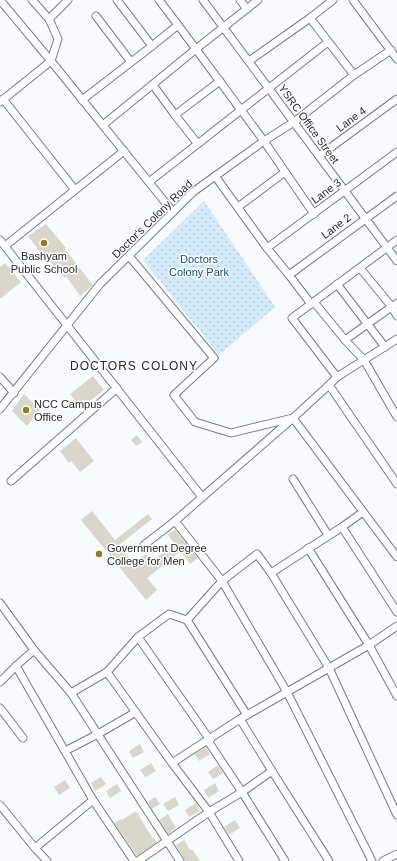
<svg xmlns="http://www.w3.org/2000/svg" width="397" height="861" font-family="Arial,sans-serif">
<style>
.park{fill:url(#park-dots)}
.building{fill:#d9d7cc}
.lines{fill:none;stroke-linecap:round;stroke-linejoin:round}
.street-casing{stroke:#737c83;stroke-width:9}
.street{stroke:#fff;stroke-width:7}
.poi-dot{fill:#917d24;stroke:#fff;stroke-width:1.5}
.labels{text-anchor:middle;stroke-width:3;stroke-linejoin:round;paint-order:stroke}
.street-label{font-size:11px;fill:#24272a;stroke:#fff}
.poi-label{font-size:11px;fill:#24272a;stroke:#fff;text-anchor:start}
.park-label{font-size:11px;fill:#0d5076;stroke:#fff}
.neighbourhood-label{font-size:12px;letter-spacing:1px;fill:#24272a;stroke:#fff}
</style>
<defs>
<pattern id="park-dots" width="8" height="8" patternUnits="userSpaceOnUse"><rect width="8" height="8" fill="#d3eafb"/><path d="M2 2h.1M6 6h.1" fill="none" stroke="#b5c9d7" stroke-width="1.8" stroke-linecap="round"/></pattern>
</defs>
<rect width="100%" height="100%" fill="#f7fbfe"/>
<polygon class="park" points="204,201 275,307 219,355 143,260"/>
<g class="building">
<polygon points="46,224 66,248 65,249 93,285 80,296 66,276 65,278 49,260 47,261 28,236"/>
<polygon points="5,263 21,282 0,299 0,267"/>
<polygon points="93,376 104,390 81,408 70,394"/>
<polygon points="24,394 40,410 27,426 12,411"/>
<polygon points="137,435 142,442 136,446 131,440"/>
<polygon points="76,438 94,461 80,472 71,461 69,463 60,451"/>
<polygon points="92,511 115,540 148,514 152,519 119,545 134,564 146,554 152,561 175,544 168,535 175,529 198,558 190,564 181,551 147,578 157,590 146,600 81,520"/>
<polygon points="140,744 144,752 133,758 129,751"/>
<polygon points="206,747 210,754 199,761 195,754"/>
<polygon points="151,763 156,771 145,777 140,770"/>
<polygon points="218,765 223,773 213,779 208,772"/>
<polygon points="101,777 106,784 95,791 91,783"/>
<polygon points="65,780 70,788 59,795 54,787"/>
<polygon points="215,783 219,791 208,798 204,790"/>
<polygon points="117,784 121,791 110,798 106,791"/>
<polygon points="155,797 160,804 152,809 148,802"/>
<polygon points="175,797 179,805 168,811 163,804"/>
<polygon points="196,803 200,811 189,817 185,810"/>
<polygon points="136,811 153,839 154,838 157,842 137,856 114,823 121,819 122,820"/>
<polygon points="168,814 176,828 168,834 159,820"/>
<polygon points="235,820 240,828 229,835 224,827"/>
<polygon points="184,840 190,850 192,849 200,861 185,861 184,858 176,845"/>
</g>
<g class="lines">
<defs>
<g id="street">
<polyline points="0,0 51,61 173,212"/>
<polyline points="159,0 178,25"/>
<polyline points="203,0 397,261"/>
<polyline points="240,0 247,9"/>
<polyline points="353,0 397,59"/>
<polyline points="96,16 131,62"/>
<polyline points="310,18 354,75"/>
<polyline points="49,19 68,0"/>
<polyline points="152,46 178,25 264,141 314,214"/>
<polyline points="249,61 310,18 333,0"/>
<polyline points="153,85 175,115"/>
<polyline points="3,99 75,190"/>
<polyline points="82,100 152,46 117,0"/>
<polyline points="0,102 51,61 58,39 49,19 32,0"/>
<polyline points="103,125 196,49 258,0"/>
<polyline points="197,143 175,115 220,81"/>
<polyline points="319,156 397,99"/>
<polyline points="215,176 267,248 289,275 311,304"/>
<polyline points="149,182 328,42"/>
<polyline points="238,207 285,172"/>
<polyline points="0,240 202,497"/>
<polyline points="5,246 75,190 124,151"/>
<polyline points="267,248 397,152"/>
<polyline points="129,256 214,358 174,395 195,422 231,433 293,418 397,557"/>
<polyline points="360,268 392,307 397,316"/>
<polyline points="289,275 397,196"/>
<polyline points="337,284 385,347"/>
<polyline points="314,302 345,340 364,360 397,417"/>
<polyline points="345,340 397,303"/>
<polyline points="0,377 14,393"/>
<polyline points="337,377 292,318 397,240"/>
<polyline points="329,385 397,484"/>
<polyline points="0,409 100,284 173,212 193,192 264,141 294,122 354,75 391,50"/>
<polyline points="293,479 328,535"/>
<polyline points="11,481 117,388"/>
<polyline points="175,521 222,581 287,692 372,861"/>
<polyline points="342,527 397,612"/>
<polyline points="144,545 175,521 293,418 329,385 337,377 397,339"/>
<polyline points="308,548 369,645 397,696"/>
<polyline points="271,573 342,527 363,512"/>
<polyline points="0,603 34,650 71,693 180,861"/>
<polyline points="187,620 247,715"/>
<polyline points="138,637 210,740"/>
<polyline points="16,666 93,800 134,861"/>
<polyline points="107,672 172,763 209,812 239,861"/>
<polyline points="0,682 16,666 34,650"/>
<polyline points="71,693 107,672 138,637 169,614 187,620 222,581 257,554 271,573 329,668 397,815"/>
<polyline points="0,708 23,738"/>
<polyline points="240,719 272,771 329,861"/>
<polyline points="208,741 242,792 285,861"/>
<polyline points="65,751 98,734 136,712"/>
<polyline points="172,763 240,719 369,645 397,626"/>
<polyline points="0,805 35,848 47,861"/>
<polyline points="35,848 93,800"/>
<polyline points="138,861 209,812 242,792 272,771"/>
<polyline points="383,861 397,854"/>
</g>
</defs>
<use href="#street" class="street-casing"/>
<use href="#street" class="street"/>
</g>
<g class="poi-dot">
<circle cx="44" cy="243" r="4"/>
<circle cx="26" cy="410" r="4"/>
<circle cx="99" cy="554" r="4"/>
</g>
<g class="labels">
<g class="street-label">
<text transform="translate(351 119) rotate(-36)" y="4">Lane 4</text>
<text transform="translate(309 124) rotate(54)" y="4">YSRC Office Street</text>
<text transform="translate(326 191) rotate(-37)" y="4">Lane 3</text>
<text transform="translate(152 219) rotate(-44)" y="4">Doctor's Colony Road</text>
<text transform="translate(336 226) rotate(-37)" y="4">Lane 2</text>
</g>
<g class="poi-label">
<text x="44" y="260" text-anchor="middle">Bashyam<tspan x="44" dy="13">Public School</tspan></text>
<text x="34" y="408">NCC Campus<tspan x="34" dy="13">Office</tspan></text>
<text x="107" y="552">Government Degree<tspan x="107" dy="13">College for Men</tspan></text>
</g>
<g class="park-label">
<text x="199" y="263">Doctors<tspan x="199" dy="13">Colony Park</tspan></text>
</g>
<g class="neighbourhood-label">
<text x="134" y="370">DOCTORS COLONY</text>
</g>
</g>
</svg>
